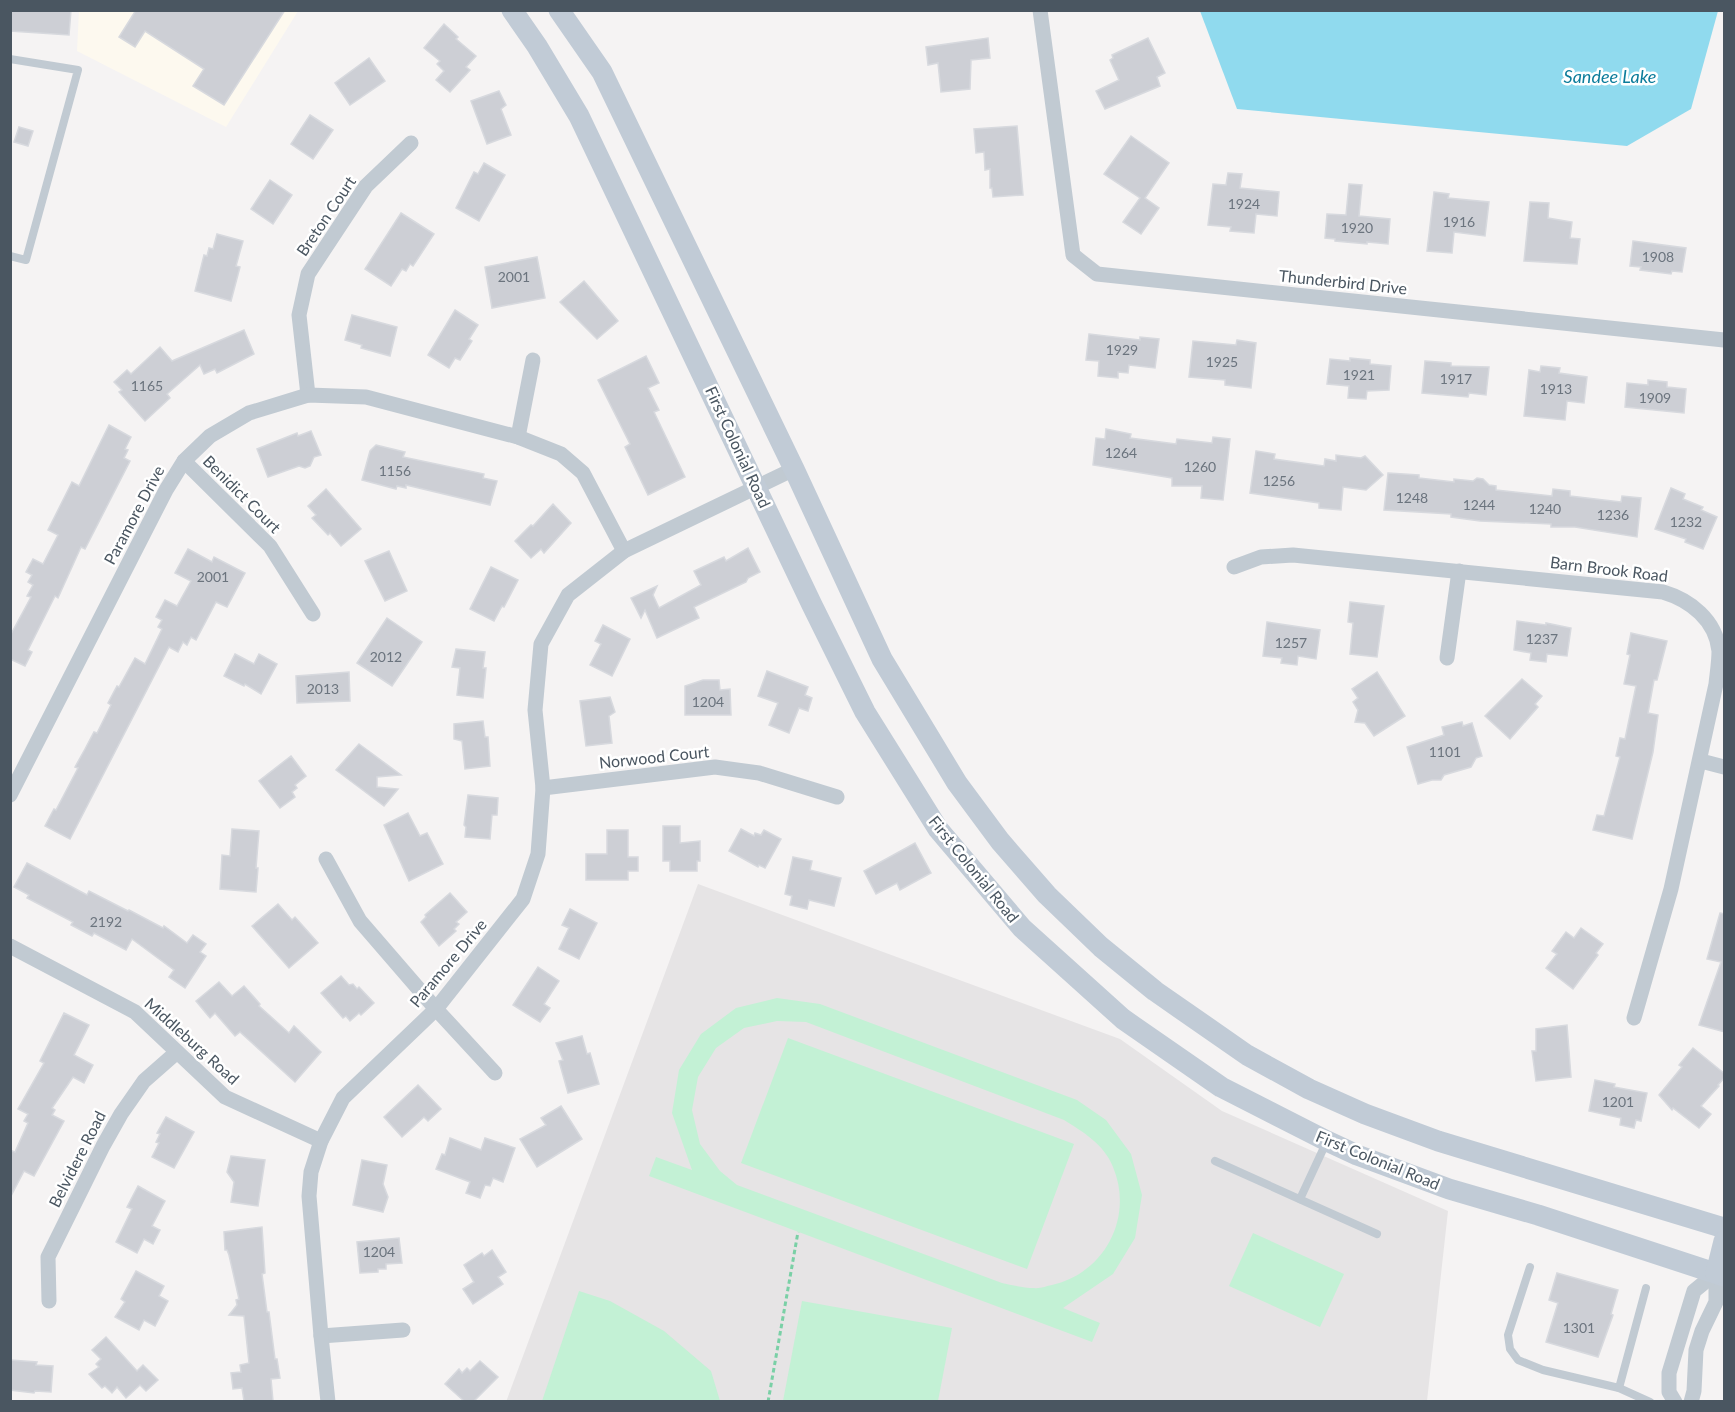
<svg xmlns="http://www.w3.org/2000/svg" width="1735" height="1412" font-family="Lato,sans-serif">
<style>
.commercial{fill:#fdf9ef}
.education{fill:#e6e4e5}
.green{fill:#c3f1d5;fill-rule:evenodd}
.water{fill:#90daee}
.building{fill:#cdcfd5;stroke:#d7d9de;stroke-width:1.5}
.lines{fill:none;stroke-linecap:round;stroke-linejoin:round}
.path{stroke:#7ad0a6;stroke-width:3;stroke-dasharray:4.5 3;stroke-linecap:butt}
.lane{stroke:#c1cad2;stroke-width:8}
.street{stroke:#c1cad2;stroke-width:15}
.secondary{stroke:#c1cbd6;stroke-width:21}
.labels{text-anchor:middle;stroke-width:5;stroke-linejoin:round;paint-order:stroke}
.number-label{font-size:14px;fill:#6b747e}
.street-label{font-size:16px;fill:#4a5661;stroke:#fff}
.water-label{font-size:18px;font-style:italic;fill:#0c7c9b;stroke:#fff}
</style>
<rect width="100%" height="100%" fill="#f5f3f3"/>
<polygon class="commercial" points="79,11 298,11 226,127 77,51"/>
<polygon class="education" points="698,884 1120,1039 1222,1111 1448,1211 1427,1401 506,1402"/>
<g class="green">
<path d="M777,998L820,1004L1077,1100L1106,1120L1131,1154L1142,1195L1135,1238L1113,1274L1063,1308L1100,1323L1092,1342L649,1176L656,1157L692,1170L672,1113L679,1070L701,1034L736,1008ZM777,1021L806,1022L1064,1120C1083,1132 1104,1144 1113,1167C1134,1217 1105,1273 1052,1285C1046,1286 1040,1289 1034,1288C1024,1288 1012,1285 1002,1283L737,1185L720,1171L700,1144L692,1110L698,1077L716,1048L744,1028Z"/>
<polygon points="788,1038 1074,1144 1027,1269 741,1163"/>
<polygon points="1253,1233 1344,1274 1320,1327 1229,1286"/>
<polygon points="579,1291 610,1301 664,1331 711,1371 720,1401 542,1401"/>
<polygon points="802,1301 952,1328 938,1401 783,1401"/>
</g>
<polygon class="water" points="1200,11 1200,10 1718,11 1691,109 1627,146 1237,109"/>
<g class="building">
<polygon points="10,10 71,10 69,35 10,31"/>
<polygon points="136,10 285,10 224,105 193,86 204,69 145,31 135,47 119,37"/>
<polygon points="444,24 458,37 456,39 476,56 466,67 470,70 450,92 436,80 444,71 437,64 440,61 424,48"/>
<polygon points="988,38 990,58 971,60 970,89 941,92 938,63 928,65 926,47"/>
<polygon points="1148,38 1165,73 1157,77 1160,86 1105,109 1096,91 1119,80 1110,60 1113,58 1112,55"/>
<polygon points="369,58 385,81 350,105 335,83"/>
<polygon points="499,91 506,105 501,109 511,135 487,144 471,101"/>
<polygon points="310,115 333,130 313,159 291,144"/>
<polygon points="1017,126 1023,195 993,197 992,188 990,188 990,169 985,170 984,152 976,153 974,129"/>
<polygon points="19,127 33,131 28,146 14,142"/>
<polygon points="1131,136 1169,163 1145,198 1159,208 1141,234 1123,222 1140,198 1104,174"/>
<polygon points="484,163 505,175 479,221 456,208 474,172 478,174"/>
<polygon points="1228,173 1242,174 1240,188 1279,192 1277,216 1256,214 1254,233 1230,231 1231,227 1208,225 1213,184 1226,185"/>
<polygon points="270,180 292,195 273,224 251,209"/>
<polygon points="1349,184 1362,185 1359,216 1390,219 1388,244 1367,242 1367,244 1335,241 1335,239 1325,238 1327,214 1346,215"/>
<polygon points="1434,192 1449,194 1448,198 1489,202 1485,236 1454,232 1452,253 1427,251"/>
<polygon points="1530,202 1549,203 1548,218 1572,222 1570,238 1580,239 1577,264 1524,261"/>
<polygon points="401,213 434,234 413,266 410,264 406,271 402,269 391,286 365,269"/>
<polygon points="217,234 243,241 236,266 240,267 231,301 195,291 204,255 207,256 209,248 213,249"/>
<polygon points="1633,241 1686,248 1682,272 1672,271 1671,274 1640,270 1641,267 1630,266"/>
<polygon points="537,257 545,298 492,308 485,267"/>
<polygon points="584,281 618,321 597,339 560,302"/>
<polygon points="455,310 478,325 469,339 472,341 460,360 455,358 449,368 428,355"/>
<polygon points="352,315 397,327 390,356 361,348 362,345 345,340"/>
<polygon points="244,330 254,354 217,373 215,369 204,374 200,365 167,394 170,398 145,421 119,392 122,390 114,382 127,370 131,374 160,347 172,361"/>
<polygon points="1089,334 1140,340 1140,337 1159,339 1155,368 1129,365 1128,373 1118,372 1118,378 1098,376 1099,361 1086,360"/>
<polygon points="1237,340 1256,343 1251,388 1225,385 1225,380 1189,377 1193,341 1236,345"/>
<polygon points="646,356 659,383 648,388 659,410 654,412 685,477 648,495 625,447 630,444 598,380"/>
<polygon points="1350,358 1370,360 1370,364 1391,366 1389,390 1367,391 1366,399 1348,398 1349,386 1327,384 1330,359 1350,361"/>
<polygon points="1425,361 1451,363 1451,366 1489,367 1486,395 1469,393 1468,397 1422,393"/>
<polygon points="1541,366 1560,368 1559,373 1587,377 1584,403 1567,401 1565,420 1524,416 1529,370 1540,372"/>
<polygon points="1648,380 1667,382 1667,387 1686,389 1684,413 1625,407 1627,383 1648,385"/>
<polygon points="109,425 131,437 125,449 128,450 124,458 130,461 85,549 81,547 58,598 55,596 28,650 32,652 25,666 10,659 10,636 31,597 27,596 33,585 28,582 32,575 26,572 33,559 43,564 58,535 48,530 72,482 79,486"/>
<polygon points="1106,429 1131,434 1130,438 1176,444 1177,439 1212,443 1213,437 1230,439 1223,500 1201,498 1202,486 1172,486 1172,478 1093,465 1096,438 1105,439"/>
<polygon points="311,431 321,455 314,457 310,466 305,468 299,466 268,477 257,449 297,433 298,436"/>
<polygon points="376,445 405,452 403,457 484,474 483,478 497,481 490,505 406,485 406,488 397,486 396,489 362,480 370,451"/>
<polygon points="1256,451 1275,454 1274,459 1324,466 1325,459 1336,461 1336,455 1361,458 1365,456 1383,475 1366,490 1343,487 1341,510 1319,508 1319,503 1250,493"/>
<polygon points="1388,473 1419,475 1419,478 1454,482 1454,479 1473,481 1477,478 1483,479 1489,485 1496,486 1496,490 1552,496 1553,489 1570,491 1570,496 1621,502 1622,496 1641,498 1637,537 1575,527 1551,527 1551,524 1480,521 1451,517 1451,514 1384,510"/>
<polygon points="1671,488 1685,494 1683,499 1703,507 1701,510 1717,517 1703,549 1685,542 1686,539 1655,529"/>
<polygon points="326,489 361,529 341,546 330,533 328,535 312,518 316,515 308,506"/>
<polygon points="553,504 571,523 544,553 541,549 531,558 515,541 531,525 533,526"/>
<polygon points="748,548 760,572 748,578 746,582 694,607 699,618 657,638 645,610 641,618 631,598 657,586 653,595 659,608 701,585 694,571 724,557 726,561"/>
<polygon points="188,549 212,562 214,557 245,573 227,607 216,602 196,640 191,637 187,645 183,642 178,652 169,647 70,839 45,826 54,809 56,810 78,768 75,767 85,749 94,732 97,733 111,705 108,703 117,686 119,687 135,658 145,664 162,629 158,627 162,620 156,617 165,600 177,606 191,581 175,573"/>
<polygon points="389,551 407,591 385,601 365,561"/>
<polygon points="491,567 518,580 504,607 502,606 494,621 470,609"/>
<polygon points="1350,602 1384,606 1377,657 1350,654 1353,623 1348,622"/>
<polygon points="387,618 422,642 392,686 357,663"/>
<polygon points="1517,621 1546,625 1546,623 1571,628 1567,656 1547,654 1546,662 1530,660 1531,653 1514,650"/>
<polygon points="1267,622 1320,630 1316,659 1298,656 1297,665 1281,663 1282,658 1263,656"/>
<polygon points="603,625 630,639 612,676 590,665 601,644 595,641"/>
<polygon points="1631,633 1667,641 1657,680 1654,680 1648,713 1658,715 1653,752 1632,839 1593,830 1597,815 1604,816 1620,757 1616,756 1620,738 1625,739 1636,686 1624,684 1630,655 1627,654"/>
<polygon points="456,649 485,652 483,668 486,668 483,698 457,695 460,668 452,667"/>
<polygon points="235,654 254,664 259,654 277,664 261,694 245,684 244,686 224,676"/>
<polygon points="767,671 808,687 805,695 812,698 808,711 799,708 789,733 769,725 778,703 758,696"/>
<polygon points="349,672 350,701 297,703 296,676"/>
<polygon points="1377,672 1405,716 1374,736 1365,723 1355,722 1358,710 1353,702 1358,698 1352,689"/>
<polygon points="1522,679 1542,696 1535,704 1538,707 1510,739 1485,716"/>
<polygon points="703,680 719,680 720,690 730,689 731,715 685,715 685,686"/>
<polygon points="610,697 615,712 609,716 612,743 586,746 580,701"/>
<polygon points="483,721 485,737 488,737 490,766 465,769 462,741 454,739 454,724"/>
<polygon points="1462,722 1463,726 1472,723 1482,756 1476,758 1471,767 1444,775 1441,780 1432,780 1418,784 1407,747 1444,735 1442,727"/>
<polygon points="359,744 401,775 377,777 377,787 398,789 384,806 336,770"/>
<polygon points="291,756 306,776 295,785 297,788 292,792 295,797 280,808 259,781"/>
<polygon points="468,795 498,798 497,815 492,815 490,839 465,837 466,827 464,825"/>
<polygon points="408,813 420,836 427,833 443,864 409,881 384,825"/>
<polygon points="663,826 680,826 680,843 700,841 700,861 697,861 697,871 670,871 670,861 663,861"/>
<polygon points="232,829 259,831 256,868 258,868 256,892 220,889 222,855 230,856"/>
<polygon points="741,829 754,836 755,833 761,835 764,830 781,839 765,868 759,865 758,867 729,851"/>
<polygon points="607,830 628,830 628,857 638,857 638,871 628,871 628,880 586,880 586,854 607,854"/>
<polygon points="915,843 931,873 900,890 897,883 876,894 864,871"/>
<polygon points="793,857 812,861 810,870 841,878 834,906 809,900 807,909 790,905 792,896 785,894"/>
<polygon points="27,863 87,895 89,891 128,911 129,910 163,928 164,926 187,943 193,935 206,944 200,952 206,956 185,988 169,977 174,970 132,939 126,950 94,933 92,936 71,925 73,922 27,898 29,895 14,887"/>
<polygon points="450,893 467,912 456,922 459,924 454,929 456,931 439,946 421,922 426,917 425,915"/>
<polygon points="278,904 292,920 295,917 318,943 289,968 252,926"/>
<polygon points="570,909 597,923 579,959 559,949 569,928 562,925"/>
<polygon points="1720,913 1725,914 1725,1032 1699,1025 1721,962 1707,959"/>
<polygon points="1581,928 1603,944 1596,953 1598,955 1573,989 1546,968 1557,954 1552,951 1566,932 1574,938"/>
<polygon points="538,967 559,981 544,1004 550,1008 540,1022 513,1005"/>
<polygon points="341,976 349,985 353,984 357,989 359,987 374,1003 361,1015 359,1013 350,1021 346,1016 343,1018 321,993"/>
<polygon points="219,982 232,996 244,986 260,1004 259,1006 289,1033 294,1026 321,1052 295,1082 240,1032 235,1036 215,1013 210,1018 196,1001"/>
<polygon points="64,1013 89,1025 74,1055 93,1065 84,1083 73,1077 52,1108 55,1110 52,1115 64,1121 34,1176 24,1171 10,1198 10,1150 15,1152 28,1123 24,1121 28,1114 18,1109 44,1063 40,1061"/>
<polygon points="1567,1025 1571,1077 1536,1081 1532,1051 1536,1051 1536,1029"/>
<polygon points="582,1036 587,1054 590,1053 599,1084 568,1093 559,1061 563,1060 556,1043"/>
<polygon points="1693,1048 1725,1074 1725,1077 1718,1085 1719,1086 1701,1106 1711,1114 1699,1128 1673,1108 1672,1110 1659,1095 1682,1067 1679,1065"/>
<polygon points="1595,1080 1615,1084 1614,1087 1647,1093 1641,1121 1636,1120 1634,1128 1620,1125 1621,1118 1589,1111"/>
<polygon points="418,1085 441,1109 428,1121 424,1117 402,1137 384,1117"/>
<polygon points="561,1106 582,1139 537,1167 520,1139 546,1125 541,1118"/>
<polygon points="166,1117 194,1132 174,1168 152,1157 159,1143 156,1142 160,1134 157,1133"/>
<polygon points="450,1138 481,1150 485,1138 515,1148 503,1182 493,1178 490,1186 485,1185 480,1198 466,1193 470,1182 436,1169 442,1154 445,1155"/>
<polygon points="231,1156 265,1160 258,1206 231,1202 234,1182 227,1172"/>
<polygon points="362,1160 387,1165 383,1184 388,1197 383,1212 353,1205"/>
<polygon points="138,1186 165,1201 152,1226 160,1230 153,1244 144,1239 137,1253 116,1242 132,1209 127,1207"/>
<polygon points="262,1227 265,1273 262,1274 267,1312 269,1312 275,1359 277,1359 280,1378 271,1379 273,1401 244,1401 242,1388 233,1389 231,1373 241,1372 240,1365 249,1363 244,1316 229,1315 237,1305 236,1300 239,1299 229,1255 227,1250 225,1250 224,1232"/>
<polygon points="399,1238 402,1263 386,1264 386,1269 378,1269 378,1272 360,1273 357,1242"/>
<polygon points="492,1250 506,1272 498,1277 503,1284 473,1304 463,1289 474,1282 464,1265 482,1253 484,1256"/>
<polygon points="136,1271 164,1286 159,1296 168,1301 155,1326 144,1320 139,1330 115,1317 125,1302 121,1299"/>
<polygon points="1557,1273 1618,1290 1611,1314 1613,1315 1598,1357 1546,1342 1558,1303 1549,1300"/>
<polygon points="106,1337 137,1371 143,1365 158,1380 146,1391 140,1385 126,1398 117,1387 112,1393 105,1386 102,1388 89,1374 99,1367 96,1364 101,1359 92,1350"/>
<polygon points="10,1360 37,1362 36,1365 53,1366 51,1392 35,1391 34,1393 10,1390"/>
<polygon points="480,1361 498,1377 474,1401 464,1401 445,1384 459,1369 462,1373 467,1368 470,1371"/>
</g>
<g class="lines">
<polyline class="path" points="768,1402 798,1232"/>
<g class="lane">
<polyline points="10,59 78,70 26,260 10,256"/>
<polyline points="1215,1161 1377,1234"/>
<polyline points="1300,1199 1326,1143"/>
<polyline points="1530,1267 1508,1335 1510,1349 1518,1360 1543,1370 1619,1388 1650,1402"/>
<polyline points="1619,1388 1646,1288"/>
</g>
<g class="street">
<polyline points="1040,10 1073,255 1097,274 1724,340"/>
<polyline points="308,395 299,315 308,274 366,186 411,143"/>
<polyline points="518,437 533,360"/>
<polyline points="184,461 270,546 313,614"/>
<path d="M1234,567L1261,557L1293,555L1663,592C1690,600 1716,620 1719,651C1719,662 1717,674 1716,684L1671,889L1634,1018"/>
<polyline points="1447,658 1459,571"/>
<polyline points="1701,761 1724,767"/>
<polyline points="543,788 715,767 759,773 837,797"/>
<polyline points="10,795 166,490 184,461 210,436 249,413 308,395 366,397 518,437 561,454 583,473 624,551"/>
<polyline points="326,859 360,921 436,1009 495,1073"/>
<polyline points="10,946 135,1012 225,1097 321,1141"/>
<polyline points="49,1301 48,1257 103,1146 121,1114 144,1081 177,1052"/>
<polyline points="321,1336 403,1330"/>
<polyline points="328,1402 321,1336 309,1196 311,1172 321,1141 343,1098 436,1009 523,899 538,854 543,788 535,710 541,644 568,595 624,551 794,469"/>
<polyline points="1675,1402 1669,1392 1669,1373 1694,1291 1716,1273"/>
<polyline points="1691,1402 1694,1391 1696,1350 1702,1331 1716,1302 1716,1273"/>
</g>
<g class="secondary">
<polyline points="512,10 537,46 579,116 812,605 865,712 938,829 1022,928 1123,1019 1221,1087 1327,1141 1357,1155 1449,1189 1538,1215 1724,1276"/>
<polyline points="559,10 602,72 794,469 882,659 957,783 1000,841 1047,895 1101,947 1155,991 1247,1055 1309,1089 1365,1114 1438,1141 1724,1228"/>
<polyline points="1716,1273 1724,1241"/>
</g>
</g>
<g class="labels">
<g class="number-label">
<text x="1244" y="209">1924</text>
<text x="1459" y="227">1916</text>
<text x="1357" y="233">1920</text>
<text x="1658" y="262">1908</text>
<text x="514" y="282">2001</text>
<text x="1122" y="355">1929</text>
<text x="1222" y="367">1925</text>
<text x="1359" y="380">1921</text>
<text x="1456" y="384">1917</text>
<text x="147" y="391">1165</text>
<text x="1556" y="394">1913</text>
<text x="1655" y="403">1909</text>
<text x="1121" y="458">1264</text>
<text x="1200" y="472">1260</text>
<text x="395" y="476">1156</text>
<text x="1279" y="486">1256</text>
<text x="1412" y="503">1248</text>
<text x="1479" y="510">1244</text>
<text x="1545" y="514">1240</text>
<text x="1613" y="520">1236</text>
<text x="1686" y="527">1232</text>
<text x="213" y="582">2001</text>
<text x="1542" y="644">1237</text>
<text x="1291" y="648">1257</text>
<text x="386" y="662">2012</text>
<text x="323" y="694">2013</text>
<text x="708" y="707">1204</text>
<text x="1445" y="757">1101</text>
<text x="106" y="927">2192</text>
<text x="1618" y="1107">1201</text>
<text x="379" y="1257">1204</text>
<text x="1579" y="1333">1301</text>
</g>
<g class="street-label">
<text transform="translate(326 216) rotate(-56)" y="6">Breton Court</text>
<text transform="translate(1343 282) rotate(6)" y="6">Thunderbird Drive</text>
<text transform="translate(738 447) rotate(65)" y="6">First Colonial Road</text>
<text transform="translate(242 494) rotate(45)" y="6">Benidict Court</text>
<text transform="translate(134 515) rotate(-62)" y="6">Paramore Drive</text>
<text transform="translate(1609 569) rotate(7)" y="6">Barn Brook Road</text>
<text transform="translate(654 757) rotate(-6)" y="6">Norwood Court</text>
<text transform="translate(974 869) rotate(51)" y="6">First Colonial Road</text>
<text transform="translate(448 963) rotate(-50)" y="6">Paramore Drive</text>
<text transform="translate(192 1041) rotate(42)" y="6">Middleburg Road</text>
<text transform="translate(77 1159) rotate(-63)" y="6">Belvidere Road</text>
<text transform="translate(1378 1160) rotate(22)" y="6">First Colonial Road</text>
</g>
<g class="water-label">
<text x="1610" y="83">Sandee Lake</text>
</g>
</g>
<rect width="1735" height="1412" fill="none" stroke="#4a5661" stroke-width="24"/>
</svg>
